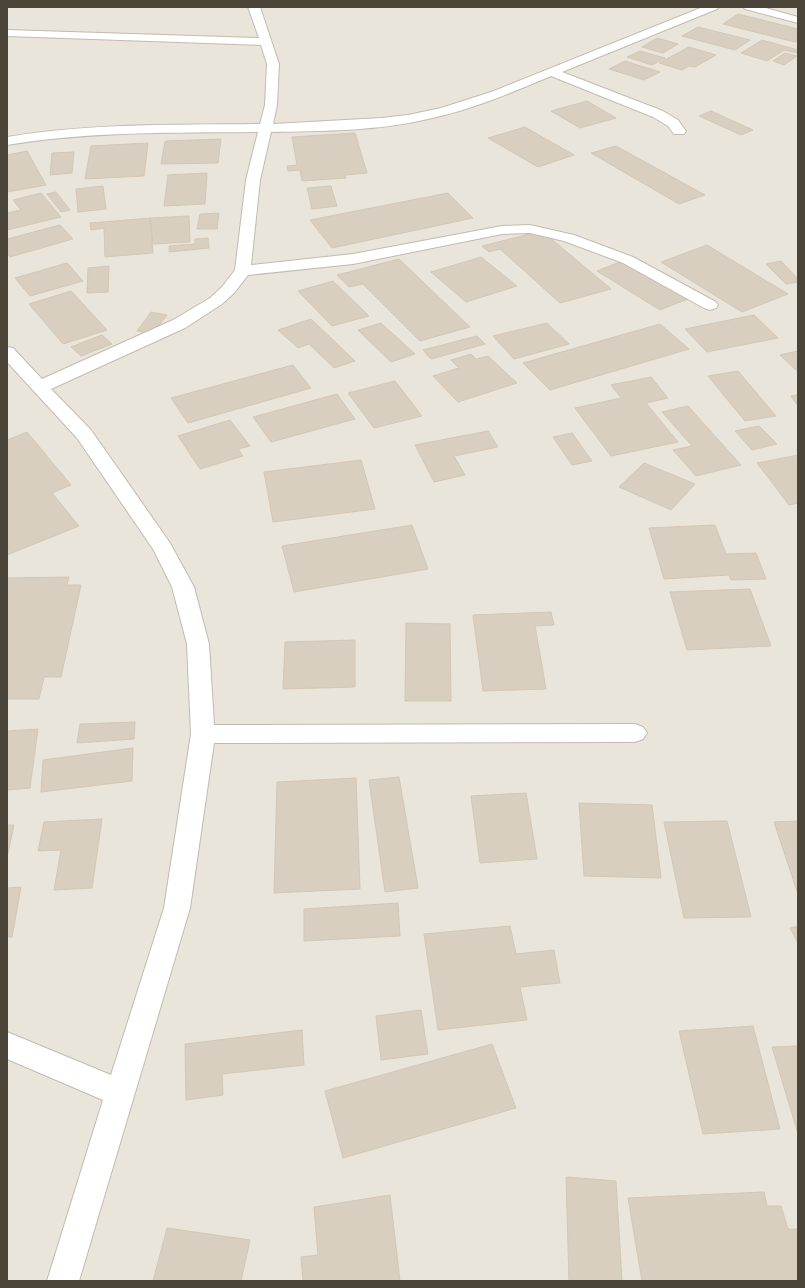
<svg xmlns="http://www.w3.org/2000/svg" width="805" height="1288" font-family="Helvetica,sans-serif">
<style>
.residential{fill:#eae5da}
.building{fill:#d8cfc1;stroke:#d3c7b4}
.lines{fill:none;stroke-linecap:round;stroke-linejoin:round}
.minor-casing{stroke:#c2bbae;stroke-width:2}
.minor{fill:#fff;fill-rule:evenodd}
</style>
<rect width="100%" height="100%" fill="#f6f3ec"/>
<rect class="residential" x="7" y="7" width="791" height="1274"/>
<g class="building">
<polygon points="738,14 798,29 798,40 795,42 723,24"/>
<polygon points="698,27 750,40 735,50 682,36"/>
<polygon points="657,38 678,44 663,53 642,47"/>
<polygon points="762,40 798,50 798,53 784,50 767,61 741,53"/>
<polygon points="689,47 716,55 695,67 689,66 682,70 659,63"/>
<polygon points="640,51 665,58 652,65 627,57"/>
<polygon points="785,53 797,56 784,65 773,61"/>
<polygon points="625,61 660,72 644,80 609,69"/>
<polygon points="587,101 616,118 580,128 551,111"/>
<polygon points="711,111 753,130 741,135 699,116"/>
<polygon points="525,127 574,155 538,167 488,138"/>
<polygon points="355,133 367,173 345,175 346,178 302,181 300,170 288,171 287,166 297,165 292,137"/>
<polygon points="221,139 218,163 161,164 165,141"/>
<polygon points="148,143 144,176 85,179 91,146"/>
<polygon points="616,146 705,195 679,204 591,153"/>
<polygon points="27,151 46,185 7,192 7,155"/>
<polygon points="74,152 72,173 50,175 52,153"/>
<polygon points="207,173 205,204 164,206 168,175"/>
<polygon points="103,186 106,209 78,212 76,189"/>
<polygon points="331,186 337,206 312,209 307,188"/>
<polygon points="56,192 70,210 61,212 47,194"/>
<polygon points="41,193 61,217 7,230 7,213 21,210 13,200"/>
<polygon points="448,193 473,218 332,248 310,220"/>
<polygon points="219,213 217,229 197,229 200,214"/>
<polygon points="189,216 190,242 153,244 150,218"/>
<polygon points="150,218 153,253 105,257 104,228 91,230 90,223"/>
<polygon points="60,225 73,239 10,257 7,253 7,239"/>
<polygon points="542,231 611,289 560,303 500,249 489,252 482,246"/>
<polygon points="208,238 209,248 169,252 169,246 195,244 195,239"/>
<polygon points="707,245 788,294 742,312 661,262"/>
<polygon points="481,257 517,286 466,302 431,272"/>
<polygon points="399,259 470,327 420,341 363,284 349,287 337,275"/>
<polygon points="625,260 688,299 660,310 597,271"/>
<polygon points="781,261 798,279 798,282 786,284 766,264"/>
<polygon points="67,263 83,281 30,296 15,278"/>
<polygon points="109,266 108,292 87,293 88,268"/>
<polygon points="333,281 369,316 332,326 298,291"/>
<polygon points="71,291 107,330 63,344 29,304"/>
<polygon points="151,312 167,315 153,333 137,331"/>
<polygon points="754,315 778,338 707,352 685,329"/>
<polygon points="311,319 355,361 334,368 309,344 298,348 278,330"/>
<polygon points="381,323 415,354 391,362 358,330"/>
<polygon points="547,323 569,344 514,359 493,336"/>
<polygon points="660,324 689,349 550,390 523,363"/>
<polygon points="102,335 112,344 81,356 71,347"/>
<polygon points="477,336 485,344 431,359 423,350"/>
<polygon points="798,351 798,370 796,370 780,355"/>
<polygon points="471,354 476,359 488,356 517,383 458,402 433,376 459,368 451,360"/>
<polygon points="293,365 311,388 188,423 171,398"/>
<polygon points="738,371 776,416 745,421 708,376"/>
<polygon points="651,377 668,398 646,403 678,442 611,456 575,408 621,398 611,385"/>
<polygon points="395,381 422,416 374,428 348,393"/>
<polygon points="337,394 355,419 271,442 253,417"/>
<polygon points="798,395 798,406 791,396"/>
<polygon points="688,406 741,465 696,476 673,450 692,446 662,412"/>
<polygon points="230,420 250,446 238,449 243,456 200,469 178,436"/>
<polygon points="759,426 777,444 752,450 735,431"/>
<polygon points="488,431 498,447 454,456 465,475 434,482 415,445"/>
<polygon points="27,432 71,485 52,493 79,526 7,555 7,440"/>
<polygon points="572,433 592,461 572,465 553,437"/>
<polygon points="798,455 798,503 789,505 757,463"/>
<polygon points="361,460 375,509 273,522 264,472"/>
<polygon points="644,463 695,484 671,510 619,487"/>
<polygon points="412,525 428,569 294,592 282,546"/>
<polygon points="715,525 726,554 756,553 766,579 731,580 729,575 664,579 649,528"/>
<polygon points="69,577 67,585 81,585 61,677 44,677 39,699 7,699 7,578"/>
<polygon points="750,589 771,646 687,650 670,592"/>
<polygon points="551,612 554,625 535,626 546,689 483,691 473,615"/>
<polygon points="406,623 450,624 451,701 405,701"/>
<polygon points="355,640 355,687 283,689 285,642"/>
<polygon points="135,722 134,739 77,743 80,724"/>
<polygon points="38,729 30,788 7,790 7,731"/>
<polygon points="133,748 132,781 41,792 43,760"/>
<polygon points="399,777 418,888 385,892 369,780"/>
<polygon points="356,778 360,889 274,893 277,782"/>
<polygon points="526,793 537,859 480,863 471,796"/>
<polygon points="579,803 652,805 661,878 584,876"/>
<polygon points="102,819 92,888 54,890 61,850 38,851 44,822"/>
<polygon points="727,821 751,917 684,918 664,822"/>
<polygon points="798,821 798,894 774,822"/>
<polygon points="7,825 14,825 7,858"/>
<polygon points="21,887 12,937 7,937 7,888"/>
<polygon points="398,903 400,936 304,941 304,909"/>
<polygon points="510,926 516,954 554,950 560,983 520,987 527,1020 438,1030 424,934"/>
<polygon points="798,926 798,943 790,928"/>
<polygon points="421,1010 428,1054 381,1060 376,1016"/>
<polygon points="753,1026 780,1129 703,1134 679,1031"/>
<polygon points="302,1030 304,1065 222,1074 223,1095 186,1100 185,1044"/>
<polygon points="492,1044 516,1108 343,1158 325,1091"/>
<polygon points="798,1046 798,1134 772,1047"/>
<polygon points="566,1177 616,1181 622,1281 569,1281"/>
<polygon points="764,1192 767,1206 781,1206 788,1229 798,1229 798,1281 642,1281 628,1198"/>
<polygon points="390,1195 400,1281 303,1281 301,1257 318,1255 314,1207"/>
<polygon points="167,1228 250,1240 241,1281 153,1281"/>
</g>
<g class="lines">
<defs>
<g id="minor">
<path d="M248,7H260L279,64L277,105L273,124L381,118L408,115L441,108L494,91L703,7H719L717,9L562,72L663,111L678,120L686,131L684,134H674L668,126L653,117L551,76C511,93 471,110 428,119C378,131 323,131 271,132L260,180L251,265L353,254L502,226L530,225L574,235L633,257L716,302L718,305L716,308L710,310L704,308L623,263L564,241L530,233L502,234L353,264L248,275L234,293L222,304L185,328L51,389L91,430L170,543L194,587L209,644L214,725L635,724L643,727L647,733L643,739L635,742L214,743L190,908L79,1281H47L103,1100L7,1059V1032L111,1075L164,908L191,734L187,644L172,587L153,549L77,438L7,362V347L13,348L42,379L173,320L210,298L222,287L235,270L246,180L258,132C174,133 90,131 7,145V137C91,123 175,125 260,124L265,105L267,64L261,45L7,36V30L259,38Z"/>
<polygon points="743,7 762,7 798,17 798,23 745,9"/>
</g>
</defs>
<use href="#minor" class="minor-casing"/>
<use href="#minor" class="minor"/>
</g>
<rect width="805" height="1288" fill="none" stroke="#4b4439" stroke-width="16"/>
</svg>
